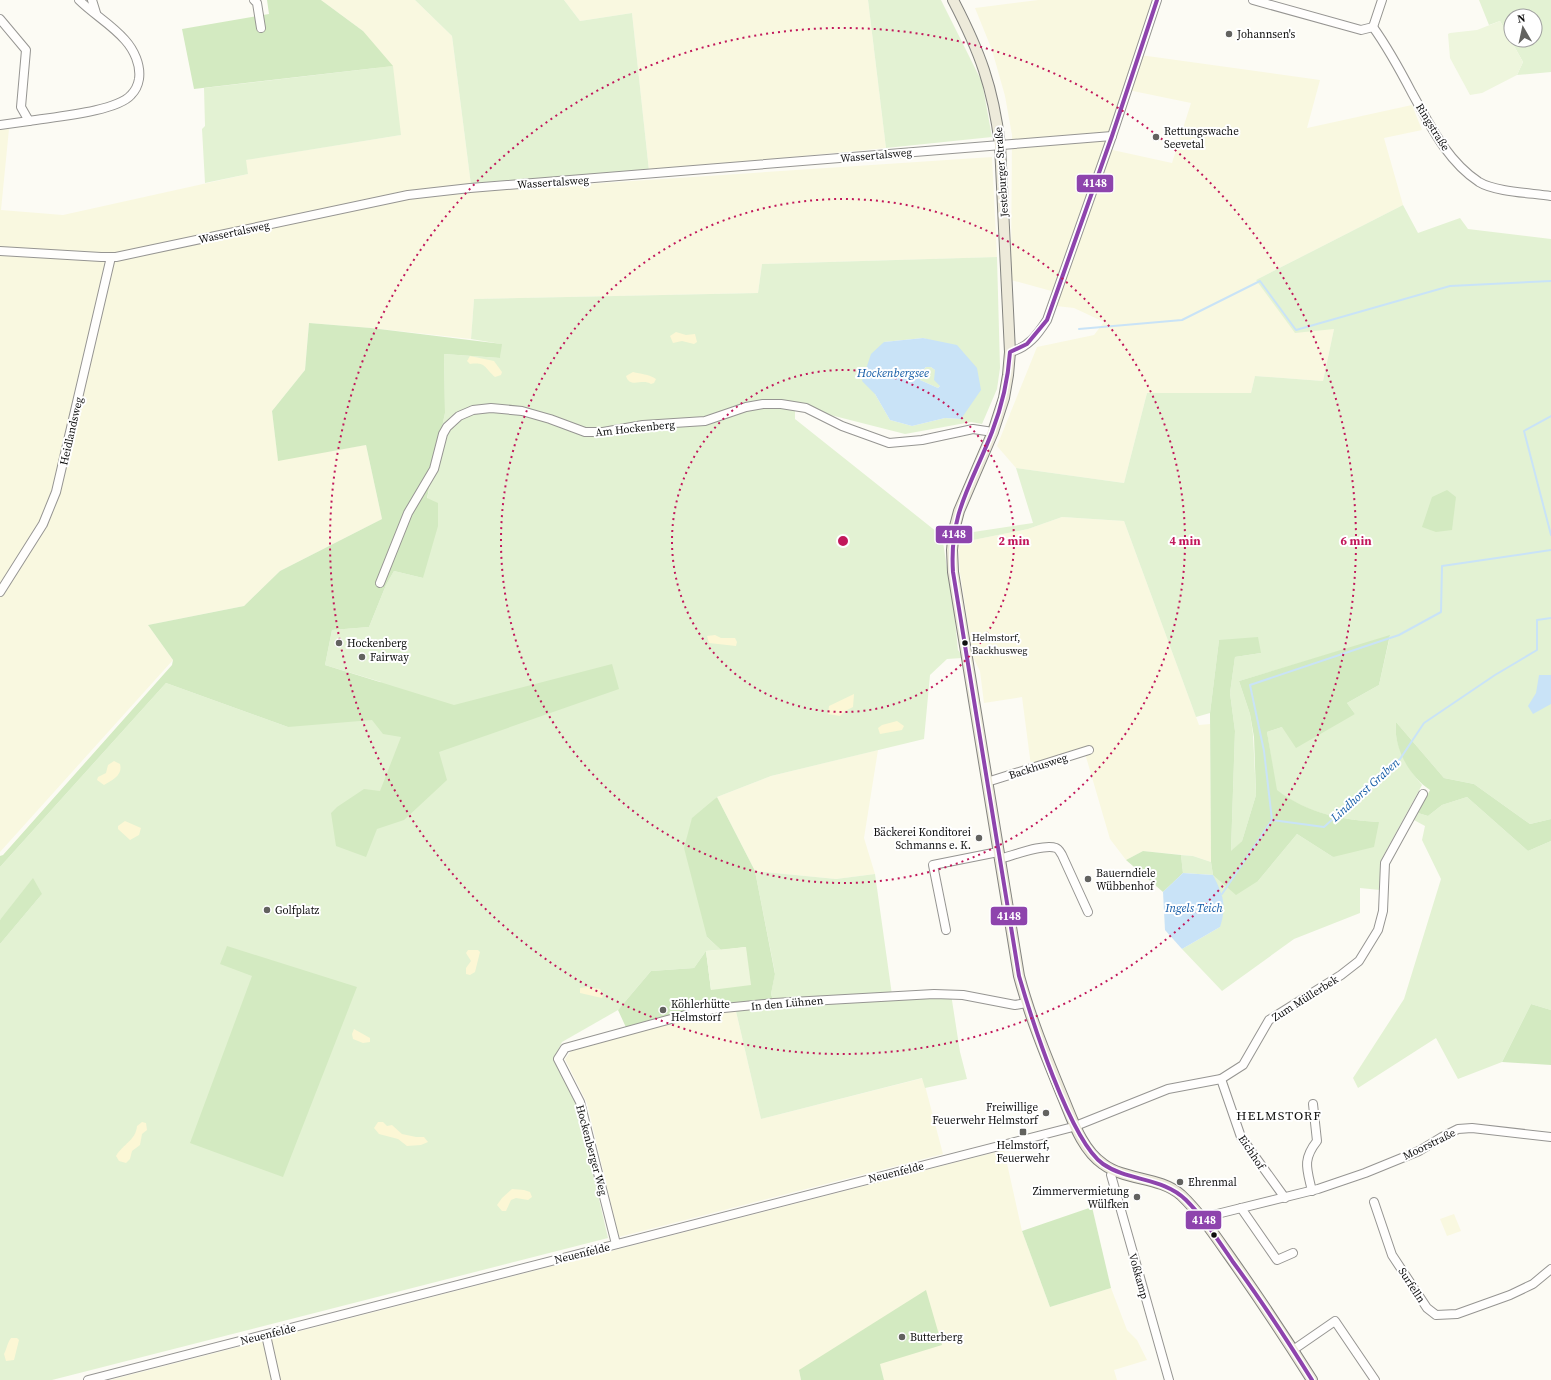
<svg xmlns="http://www.w3.org/2000/svg" width="1551" height="1380" font-family="'Source Serif 4',serif">
<style>
.farmland{fill:#f9f8e0}
.green{fill:#e3f2d3;fill-rule:evenodd}
.forest{fill:#d3eac1}
.sand{fill:#fcf7d5}
.pitch{fill:#eef6dd}
.water{fill:#c9e3f7;fill-rule:evenodd}
.lines{fill:none;stroke-linecap:round;stroke-linejoin:round}
.stream{stroke:#c9e3f7;stroke-width:2}
.minor-casing{stroke:#969592;stroke-width:10}
.major-casing{stroke:#83837f;stroke-width:12}
.minor{stroke:#fffefd;stroke-width:8}
.major{stroke:#edeada;stroke-width:10}
.bus-1-casing{stroke:#fff;stroke-width:7}
.bus-1{stroke:#8e44ad;stroke-width:4}
.ring{fill:none;stroke:#c2185b;stroke-width:2;stroke-dasharray:2 4}
.poi-dot{fill:#62625f;stroke:#fff;stroke-width:1.5}
.bus-dot{fill:#0f0f0f;stroke:#fff;stroke-width:1.5}
.labels{text-anchor:middle;stroke-width:4;stroke-linejoin:round;paint-order:stroke}
.bus-label{font-size:10px;fill:#0f0f0f;stroke:#fff;text-anchor:start}
.poi-label{font-size:11px;fill:#0f0f0f;stroke:#fff;text-anchor:start}
.street-label{font-size:11px;fill:#0f0f0f;stroke:#fff}
.water-label{font-size:12px;font-style:italic;fill:#135ba6;stroke:#fff}
.quarter-label{font-size:13px;letter-spacing:1px;fill:#0f0f0f;stroke:#fff}
.centre{fill:#c2185b;stroke:#fff;stroke-width:2}
.ring-label{font-size:12px;text-anchor:middle;font-weight:bold;fill:#c2185b;stroke:#fff;stroke-width:4;stroke-linejoin:round;paint-order:stroke}
.line-badge{stroke:#fff;stroke-width:1.5}
.badge-label{font-size:11px;text-anchor:middle;font-weight:bold;fill:#fff}
</style>
<rect width="100%" height="100%" fill="#fcfbf4"/>
<g class="farmland">
<polygon points="321,0 415,0 452,36 471,185 466,192 992,157 997,257 762,264 758,293 474,299 471,339 371,328 309,323 305,370 272,411 278,460 366,445 382,519 280,571 244,606 148,625 173,660 0,852 0,130 9,129 1,210 63,215 248,174 245,160 401,135 363,31"/>
<polygon points="564,0 868,0 886,148 649,171 632,13 580,21"/>
<polygon points="1038,0 1157,0 1108,149 1172,163 1191,103 1128,90 1140,55 1320,80 1307,128 1412,105 1422,130 1384,138 1403,205 1256,280 1334,329 1323,381 1255,376 1251,393 1147,393 1124,483 1016,468 997,446 1037,347 1094,335 1104,322 1074,308 1056,306 1055,292 1011,280 1012,135 1005,96 992,50 975,8"/>
<polygon points="1062,517 1124,521 1199,725 1210,724 1211,862 1193,856 1143,851 1126,860 1110,839 1084,750 1031,766 1022,697 984,703 980,671 973,657 960,573 958,543 1028,529"/>
<polygon points="878,750 864,838 875,874 836,879 755,871 717,797 771,776"/>
<polygon points="735,1007 761,1119 923,1078 943,1154 619,1237 587,1103 565,1059 574,1047 704,1013"/>
<polygon points="1004,1150 1022,1231 1050,1307 1111,1288 1127,1330 1137,1340 1147,1360 1114,1370 1117,1380 884,1380 880,1365 799,1370 801,1380 110,1380"/>
<polygon points="1454,1214 1461,1231 1447,1236 1440,1219"/>
</g>
<g class="green">
<polygon points="415,0 564,0 580,21 632,13 649,171 471,185 452,36"/>
<polygon points="868,0 941,0 982,82 992,137 886,148"/>
<path d="M1479,0H1551V72L1517,75L1523,62L1500,21L1489,25ZM1511,16H1535V40H1511Z"/>
<polygon points="393,66 401,135 246,160 248,174 205,183 202,129 205,126 204,88"/>
<path d="M1403,205L1418,233L1460,218L1468,229L1551,239V819L1530,824L1474,784L1444,778L1396,722C1393,745 1408,769 1422,785L1381,860L1380,890L1360,888V913L1294,939L1222,991L1182,949L1220,927L1213,875L1183,873L1181,855L1193,856L1211,862L1213,875L1258,881L1297,834L1333,857L1379,822C1342,820 1306,813 1276,790L1267,732L1282,727L1355,714L1347,703L1379,685L1390,636L1239,681L1250,714L1253,734L1256,795L1242,841L1231,852L1235,731L1230,693L1235,657L1261,653L1219,640L1210,713L1196,717L1124,521L1062,517L1028,529L958,543L960,534L1033,523L1016,468L1124,483L1147,393H1251L1255,376L1323,381L1334,329L1295,333L1256,280Z"/>
<path d="M997,257L1000,368L997,389L982,424L971,422L905,434L795,406V419L942,536L954,612L958,650L961,654L962,658L947,659L930,675L924,739L771,776L717,797L708,806L707,937L721,950L706,951L694,968L651,971L618,1010L562,1042L554,1059L577,1104L608,1238L52,1380H0V944L42,894L0,920V867L166,683L288,727L381,682L325,665L332,630L369,627L386,585L394,571L423,578L427,499L445,413L444,354L500,358L501,344L471,339L474,299L758,293L762,264ZM923,338L937,342L961,419L945,418L912,426L890,420L875,394L884,342Z"/>
<polygon points="926,367 931,367 935,370 940,386 938,388 920,380 921,372"/>
<polygon points="1467,797 1528,851 1551,841 1551,1010 1531,1004 1502,1062 1458,1079 1436,1038 1358,1088 1353,1078 1404,999 1441,879 1422,840 1425,826 1414,820 1418,813 1428,816 1442,805"/>
<polygon points="755,871 836,879 875,874 892,995 951,994 960,1052 967,1079 925,1088 922,1078 761,1119 735,1007 774,1003 771,994 775,973"/>
</g>
<g class="forest">
<polygon points="267,0 321,0 363,31 393,66 194,89 182,29 269,14"/>
<polygon points="309,323 371,328 502,344 500,358 444,354 445,413 427,498 438,503 438,526 423,578 394,571 386,585 369,627 332,630 325,665 454,705 612,664 619,689 439,752 447,780 404,820 377,829 366,857 336,846 331,813 337,807 364,789 380,791 401,737 383,734 372,720 288,727 166,683 0,867 0,856 3,855 172,665 173,660 148,625 244,606 280,571 382,519 366,445 278,461 272,411 305,370"/>
<polygon points="1447,490 1456,497 1452,530 1436,532 1422,527 1432,497"/>
<path d="M1390,635L1379,685L1347,703L1355,714L1296,748L1282,727L1267,732L1277,790C1307,813 1342,820 1379,822L1374,847L1333,857L1297,834L1258,881L1236,895L1213,875L1211,862L1210,713L1219,640L1258,637L1261,653L1235,657L1230,693L1235,731L1231,851L1242,841L1256,795L1254,737L1250,714L1239,681Z"/>
<path d="M1396,722L1444,778L1474,784L1530,824L1551,819V841L1528,851L1467,797L1442,805L1428,816L1418,813L1430,790C1409,776 1393,747 1396,722Z"/>
<polygon points="717,797 755,871 775,974 771,994 774,1003 704,1013 629,1034 618,1010 651,971 694,968 706,951 711,990 746,947 721,950 707,937 684,848 692,818"/>
<polygon points="1143,851 1181,855 1183,873 1163,892 1126,860"/>
<polygon points="33,878 42,894 0,944 0,920"/>
<polygon points="227,946 357,987 283,1177 190,1143 252,976 220,964"/>
<polygon points="1531,1004 1551,1010 1551,1065 1502,1062"/>
<polygon points="1092,1207 1111,1288 1050,1307 1022,1231"/>
<polygon points="926,1290 942,1345 880,1364 884,1380 801,1380 799,1370"/>
</g>
<g class="sand">
<polygon points="676,332 686,335 695,334 697,342 694,344 682,341 673,343 670,336"/>
<path d="M470,356L494,361L502,372L501,375L495,377C484,368 487,362 470,364L467,361Z"/>
<path d="M633,372C641,374 648,374 656,379L654,383L651,384C642,378 630,389 626,376Z"/>
<polygon points="715,635 721,638 735,638 737,642 736,646 709,643 707,636"/>
<polygon points="854,694 853,707 845,711 840,716 828,714 829,706"/>
<polygon points="897,721 904,726 902,730 880,734 878,728 882,725"/>
<path d="M114,761L120,764C123,775 113,780 104,785L97,780L98,777L106,773L108,765Z"/>
<polygon points="125,821 141,828 139,835 130,840 118,829 118,826"/>
<polygon points="468,950 478,950 480,952 475,972 470,975 466,974 466,968 471,961 466,953"/>
<polygon points="588,987 600,989 603,995 602,998 580,993 580,988"/>
<polygon points="354,1029 370,1038 370,1042 363,1043 353,1039 352,1034"/>
<path d="M142,1122L146,1123L147,1130L142,1134L140,1145L132,1151L130,1159L126,1163L119,1161L116,1156C123,1144 136,1140 137,1126Z"/>
<polygon points="378,1122 383,1122 387,1126 392,1125 402,1134 416,1137 424,1137 428,1142 421,1145 407,1146 398,1139 379,1134 374,1128"/>
<polygon points="512,1189 524,1190 530,1192 532,1197 528,1200 516,1198 511,1200 506,1211 502,1211 497,1205 502,1198"/>
<path d="M11,1338H17L19,1340L14,1360L6,1361L4,1354C7,1349 7,1343 11,1338Z"/>
</g>
<g class="pitch">
<polygon points="1500,21 1523,62 1517,75 1482,93 1470,95 1450,58 1448,34 1450,33 1477,30"/>
<polygon points="746,947 751,985 711,990 706,951"/>
</g>
<g class="water">
<path d="M923,338L957,345L977,368L981,390L961,419L945,418L912,426L890,420L875,394L862,381L871,354L884,342ZM926,367H931L935,370L934,380L940,386L938,388L920,380L921,372Z"/>
<polygon points="1539,675 1551,675 1551,704 1533,714 1528,706 1536,693"/>
<path d="M1183,873L1213,875C1223,895 1227,905 1220,927L1182,949L1165,930L1163,892Z"/>
</g>
<g class="lines">
<g class="stream">
<polyline points="1079,329 1182,320 1260,281 1296,330 1450,286 1551,281"/>
<polyline points="1551,416 1524,431 1551,535"/>
<polyline points="1272,820 1264,751 1250,685 1399,635 1441,612 1442,566 1551,550"/>
<polyline points="1222,894 1272,820 1324,827 1400,759 1424,723 1495,675 1537,650 1537,620 1551,618"/>
</g>
<defs>
<g id="minor">
<polyline points="92,0 96,13"/>
<polyline points="254,0 257,3 261,28"/>
<polyline points="1253,0 1361,30 1373,27"/>
<path d="M0,19L26,50L21,107L29,121C52,117 116,112 131,95C135,91 138,85 139,79C141,65 134,50 125,40C111,24 93,14 79,0"/>
<path d="M1373,27C1388,48 1400,70 1412,93C1430,125 1447,161 1479,182C1495,192 1532,193 1551,196"/>
<polyline points="1373,27 1382,0"/>
<polyline points="0,125 29,121"/>
<polyline points="0,251 101,257 116,257 408,195 470,188 1112,136"/>
<path d="M1010,352C1028,348 1038,334 1047,320L1112,136L1157,0"/>
<polyline points="380,583 408,513 434,469 443,434 447,427 459,416 473,410 491,408 522,411 550,419 585,432 603,432 643,425 705,421 746,407 763,404 781,404 806,408 842,426 889,443 922,440 973,429 993,432"/>
<polyline points="0,592 43,524 56,492 111,257"/>
<polyline points="987,782 1089,750"/>
<path d="M999,859C1012,856 1044,843 1056,848C1059,849 1060,852 1062,855L1088,912"/>
<polyline points="946,930 933,865 998,852"/>
<polyline points="1221,1079 1241,1137 1285,1198"/>
<polyline points="1113,1171 1111,1175 1169,1380"/>
<path d="M1312,1191C1307,1169 1302,1160 1317,1141L1313,1104"/>
<polyline points="1374,1202 1392,1255 1427,1308 1436,1315 1457,1314 1510,1295 1533,1284 1551,1269"/>
<polyline points="1241,1208 1277,1260 1293,1253"/>
<polyline points="1203,1221 1209,1216 1318,1189 1365,1173 1419,1151 1442,1137 1458,1129 1472,1128 1551,1137"/>
<polyline points="616,1244 580,1102 558,1059 565,1048 704,1010 774,1003 934,994 963,995 1015,1005 1026,1003"/>
<polyline points="266,1335 276,1380"/>
<polyline points="1293,1350 1335,1321 1375,1380"/>
<polyline points="88,1380 1073,1127 1168,1089 1221,1079 1243,1065 1269,1020 1341,975 1359,961 1378,930 1383,911 1385,863 1423,794"/>
</g>
<path id="major" d="M953,0C980,52 993,87 1000,145L1010,352L1008,375L1004,398L993,432L959,511L954,530L952,550L953,572L1019,976C1030,1017 1046,1056 1062,1095C1072,1118 1081,1149 1103,1164C1126,1181 1159,1176 1181,1195C1199,1212 1214,1234 1228,1254C1257,1295 1285,1337 1312,1380"/>
</defs>
<use href="#minor" class="minor-casing"/>
<use href="#major" class="major-casing"/>
<use href="#minor" class="minor"/>
<use href="#major" class="major"/>
<defs>
<path id="bus-1" d="M1157,0L1112,136L1047,320L1027,344L1010,352C1008,380 1002,406 992,432C972,484 949,513 953,572L1019,976C1031,1017 1070,1141 1103,1164C1129,1182 1163,1177 1186,1200C1204,1218 1218,1240 1233,1262C1261,1300 1287,1340 1312,1380"/>
</defs>
<use href="#bus-1" class="bus-1-casing"/>
<use href="#bus-1" class="bus-1"/>
</g>
<g class="ring">
<circle cx="843" cy="541" r="171"/>
<circle cx="843" cy="541" r="342"/>
<circle cx="843" cy="541" r="513"/>
</g>
<g class="poi-dot">
<circle cx="1229" cy="34" r="4"/>
<circle cx="1156" cy="137" r="4"/>
<circle cx="339" cy="643" r="4"/>
<circle cx="362" cy="657" r="4"/>
<circle cx="979" cy="838" r="4"/>
<circle cx="1088" cy="879" r="4"/>
<circle cx="267" cy="910" r="4"/>
<circle cx="663" cy="1010" r="4"/>
<circle cx="1046" cy="1113" r="4"/>
<rect x="1019" y="1128" width="8" height="8" rx="2"/>
<circle cx="1180" cy="1182" r="4"/>
<circle cx="1137" cy="1197" r="4"/>
<circle cx="902" cy="1337" r="4"/>
</g>
<g class="bus-dot">
<circle cx="965" cy="643" r="3.5"/>
<circle cx="1214" cy="1235" r="3.5"/>
</g>
<g class="labels">
<g class="bus-label">
<text x="972" y="641">Helmstorf,<tspan x="972" dy="13">Backhusweg</tspan></text>
</g>
<g class="poi-label">
<text x="1237" y="38">Johannsen's</text>
<text x="1164" y="135">Rettungswache<tspan x="1164" dy="13">Seevetal</tspan></text>
<text x="347" y="647">Hockenberg</text>
<text x="370" y="661">Fairway</text>
<text x="971" y="836" text-anchor="end">Bäckerei Konditorei<tspan x="971" dy="13">Schmanns e. K.</tspan></text>
<text x="1096" y="877">Bauerndiele<tspan x="1096" dy="13">Wübbenhof</tspan></text>
<text x="275" y="914">Golfplatz</text>
<text x="671" y="1008">Köhlerhütte<tspan x="671" dy="13">Helmstorf</tspan></text>
<text x="1038" y="1111" text-anchor="end">Freiwillige<tspan x="1038" dy="13">Feuerwehr Helmstorf</tspan></text>
<text x="1023" y="1149" text-anchor="middle">Helmstorf,<tspan x="1023" dy="13">Feuerwehr</tspan></text>
<text x="1188" y="1186">Ehrenmal</text>
<text x="1129" y="1195" text-anchor="end">Zimmervermietung<tspan x="1129" dy="13">Wülfken</tspan></text>
<text x="910" y="1341">Butterberg</text>
</g>
<g class="street-label">
<text transform="translate(1433 127) rotate(58)" y="4">Ringstraße</text>
<text transform="translate(876 155) rotate(-5)" y="4">Wassertalsweg</text>
<text transform="translate(1001 172) rotate(-94)" y="4">Jesteburger Straße</text>
<text transform="translate(553 182) rotate(-4)" y="4">Wassertalsweg</text>
<text transform="translate(234 232) rotate(-12)" y="4">Wassertalsweg</text>
<text transform="translate(635 428) rotate(-6)" y="4">Am Hockenberg</text>
<text transform="translate(71 431) rotate(-77)" y="4">Heidlandsweg</text>
<text transform="translate(1038 766) rotate(-18)" y="4">Backhusweg</text>
<text transform="translate(1305 998) rotate(-32)" y="4">Zum Müllerbek</text>
<text transform="translate(787 1003) rotate(-5)" y="4">In den Lühnen</text>
<text transform="translate(1429 1144) rotate(-26)" y="4">Moorstraße</text>
<text transform="translate(592 1150) rotate(75)" y="4">Hockenberger Weg</text>
<text transform="translate(1252 1152) rotate(56)" y="4">Eichhof</text>
<text transform="translate(896 1172) rotate(-14)" y="4">Neuenfelde</text>
<text transform="translate(582 1253) rotate(-14)" y="4">Neuenfelde</text>
<text transform="translate(1139 1276) rotate(74)" y="4">Voßkamp</text>
<text transform="translate(1412 1285) rotate(57)" y="4">Surfelln</text>
<text transform="translate(268 1334) rotate(-14)" y="4">Neuenfelde</text>
</g>
<g class="water-label">
<text x="893" y="377">Hockenbergsee</text>
<text transform="translate(1365 790) rotate(-42)" y="4">Lindhorst Graben</text>
<text x="1194" y="912">Ingels Teich</text>
</g>
<g class="quarter-label">
<text x="1279" y="1120">HELMSTORF</text>
</g>
</g>
<circle cx="843" cy="541" r="6" class="centre"/>
<g class="ring-label">
<text x="1014" y="545">2 min</text>
<text x="1185" y="545">4 min</text>
<text x="1356" y="545">6 min</text>
</g>
<g class="line-badge">
<rect x="1076" y="174" width="38" height="19" rx="4" fill="#8e44ad"/>
<rect x="935" y="525" width="38" height="19" rx="4" fill="#8e44ad"/>
<rect x="990" y="906" width="38" height="20" rx="4" fill="#8e44ad"/>
<rect x="1185" y="1210" width="37" height="20" rx="4" fill="#8e44ad"/>
</g>
<g class="badge-label">
<text x="1095" y="187">4148</text>
<text x="954" y="538">4148</text>
<text x="1009" y="920">4148</text>
<text x="1204" y="1224">4148</text>
</g>
<g transform="translate(1523 28) rotate(351)"><circle r="19" fill="#ffffff" stroke="#9f9f9f"/>
<path d="M0-3L7 15L0 10L-7 15Z" fill="#62625f"/>
<text y="-6" font-size="11" font-weight="bold" text-anchor="middle" fill="#0f0f0f">N</text>
</g>
</svg>
